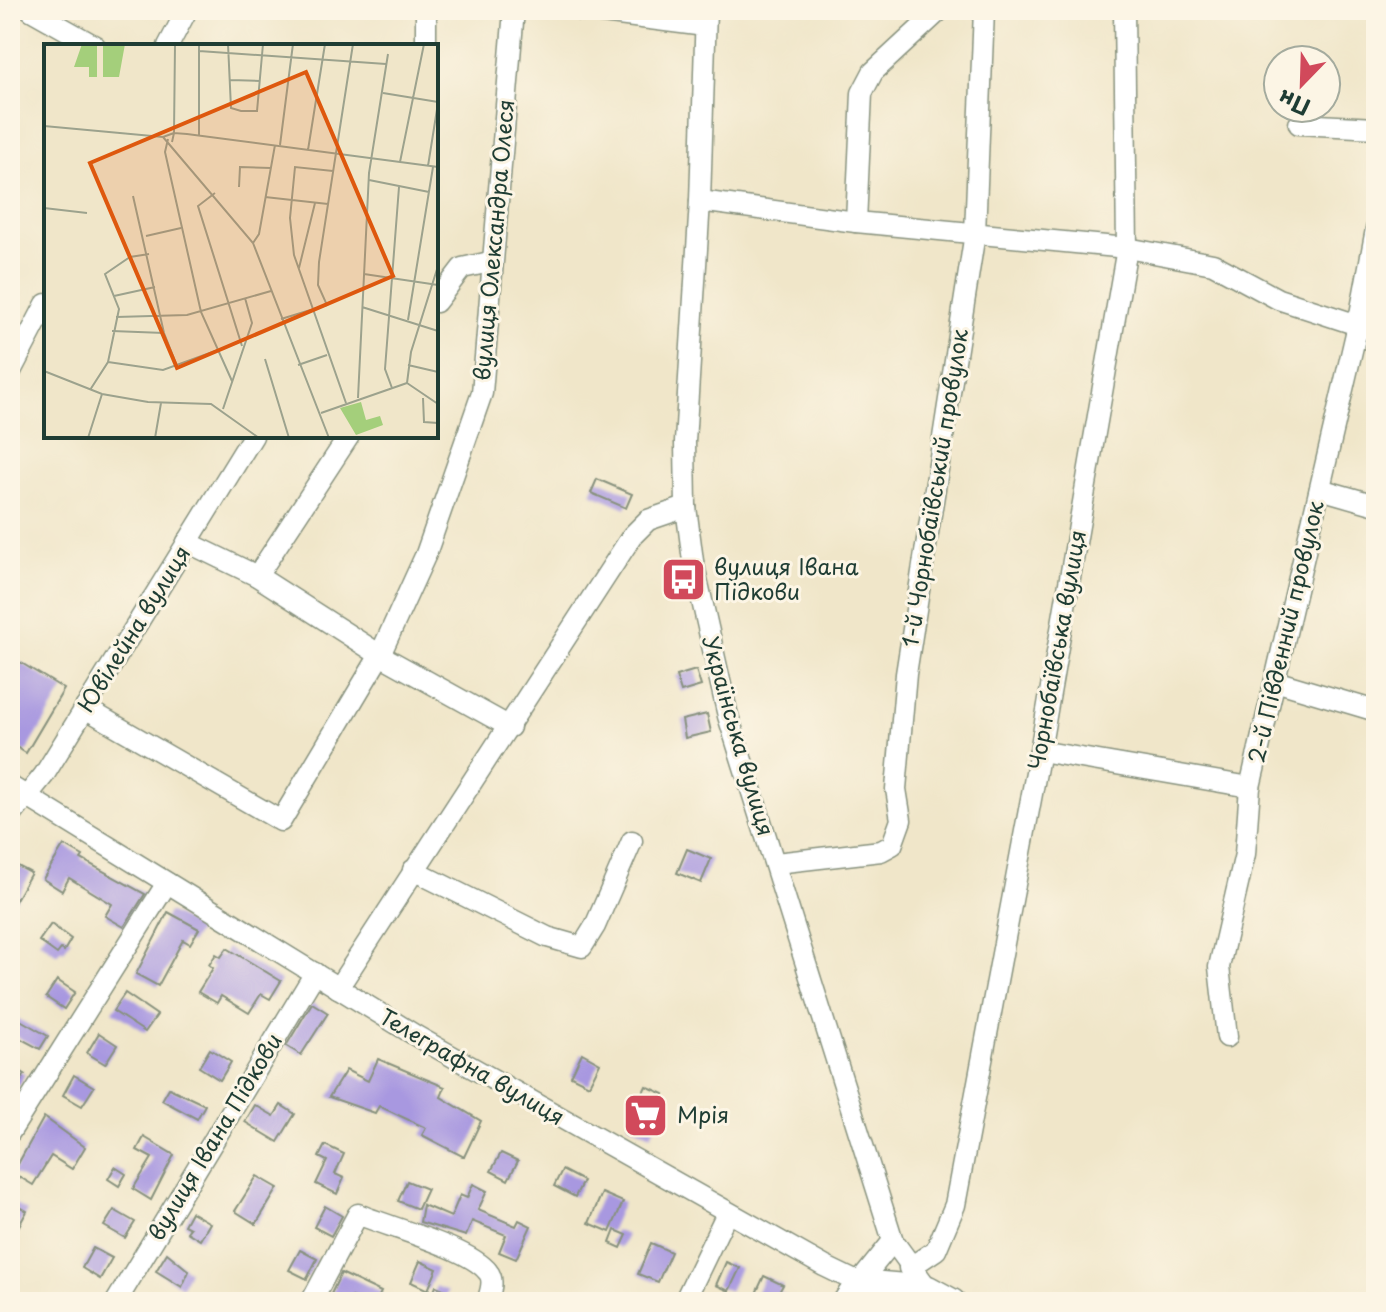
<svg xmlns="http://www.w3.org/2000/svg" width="1386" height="1312" font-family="'Playpen Sans',sans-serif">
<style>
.building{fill:#a898e0}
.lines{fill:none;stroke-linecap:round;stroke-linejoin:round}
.minor-casing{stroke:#88927e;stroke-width:23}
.major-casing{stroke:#88927e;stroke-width:29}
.minor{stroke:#fff;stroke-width:20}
.major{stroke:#fff;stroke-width:26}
.labels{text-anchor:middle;stroke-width:6;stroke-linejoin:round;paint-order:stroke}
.street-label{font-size:22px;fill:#1f3d34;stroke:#fcf5e5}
.poi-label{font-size:22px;fill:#1f3d34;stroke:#fcf5e5;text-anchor:start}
.inset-road{fill:none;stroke:#9ca28d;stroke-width:2}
.view{fill:#de580e;fill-opacity:0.15;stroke:#de580e;stroke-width:4}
.inset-edge{fill:none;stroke:#1f3d34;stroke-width:4}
</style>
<rect width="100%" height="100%" fill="#fcf5e5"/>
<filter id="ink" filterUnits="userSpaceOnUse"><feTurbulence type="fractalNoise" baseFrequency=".0125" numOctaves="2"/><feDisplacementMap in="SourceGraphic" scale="16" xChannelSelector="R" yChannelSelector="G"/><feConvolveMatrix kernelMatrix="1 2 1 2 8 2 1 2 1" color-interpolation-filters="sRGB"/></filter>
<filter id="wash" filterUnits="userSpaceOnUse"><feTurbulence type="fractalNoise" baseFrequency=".006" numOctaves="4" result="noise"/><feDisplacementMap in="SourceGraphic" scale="32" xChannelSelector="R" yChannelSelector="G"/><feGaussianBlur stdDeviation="1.8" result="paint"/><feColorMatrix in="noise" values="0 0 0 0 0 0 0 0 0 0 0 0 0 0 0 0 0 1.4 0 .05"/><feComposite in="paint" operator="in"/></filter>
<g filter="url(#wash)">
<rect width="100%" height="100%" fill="#f0e6c9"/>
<g id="blocks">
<g class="building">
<polygon points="597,479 632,494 626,508 591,493"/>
<polygon points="10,656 64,689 26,753 10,743"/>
<polygon points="696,670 701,686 681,692 676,676"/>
<polygon points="707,714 711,732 685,738 682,720"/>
<polygon points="64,845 83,856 81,859 145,894 124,927 105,916 112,904 69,878 62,891 43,879"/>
<polygon points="687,849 711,859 701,883 677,873"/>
<polygon points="10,862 31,873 10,910"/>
<polygon points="168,912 199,929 190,944 183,940 158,986 136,974"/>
<polygon points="51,924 71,939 64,951 61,949 57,954 39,941"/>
<polygon points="227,948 281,981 270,999 261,994 249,1013 221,996 217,1003 198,992 213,968 209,965 216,954 221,957"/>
<polygon points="57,980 75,992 64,1009 46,997"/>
<polygon points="125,993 157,1015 145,1032 113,1011"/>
<polygon points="312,1003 328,1013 301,1055 286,1046"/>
<polygon points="10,1014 48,1036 40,1049 10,1033"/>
<polygon points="99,1033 117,1045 105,1064 87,1053"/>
<polygon points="210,1049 231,1062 220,1080 199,1067"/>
<polygon points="582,1053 600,1063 589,1085 571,1076"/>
<polygon points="378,1059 445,1087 441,1097 481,1121 464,1157 422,1135 426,1128 379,1106 375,1113 329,1097 346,1070 368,1081"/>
<polygon points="10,1065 25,1074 10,1099"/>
<polygon points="74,1075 94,1087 82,1106 63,1095"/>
<polygon points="646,1086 664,1094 660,1103 665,1105 651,1135 628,1124"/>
<polygon points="169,1088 205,1105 197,1119 162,1100"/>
<polygon points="255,1105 274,1116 281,1105 295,1114 278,1142 245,1122"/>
<polygon points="44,1117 85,1147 72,1169 51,1156 33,1185 13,1173"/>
<polygon points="144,1137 174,1155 151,1200 133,1189 152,1158 137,1150"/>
<polygon points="325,1145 344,1154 335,1174 344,1178 337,1194 316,1184 327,1161 319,1157"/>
<polygon points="501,1153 518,1161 508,1180 491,1171"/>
<polygon points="115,1167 126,1174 119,1186 108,1179"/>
<polygon points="562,1170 583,1181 575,1197 554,1186"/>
<polygon points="257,1176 278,1188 256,1224 235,1211"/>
<polygon points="407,1181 427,1189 418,1209 398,1201"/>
<polygon points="473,1184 487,1191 478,1210 516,1226 519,1220 531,1226 516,1259 499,1252 506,1235 472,1221 466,1236 420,1222 423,1205 451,1217 460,1195 467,1198"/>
<polygon points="602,1193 623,1202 610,1232 589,1223"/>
<polygon points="10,1201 27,1211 10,1242"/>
<polygon points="325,1206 342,1216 331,1236 314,1227"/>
<polygon points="114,1210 135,1222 125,1238 104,1226"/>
<polygon points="191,1212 210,1223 200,1240 187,1232 190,1228 184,1225"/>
<polygon points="615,1230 627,1235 621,1248 610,1243"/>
<polygon points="651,1243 671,1252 658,1282 638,1274"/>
<polygon points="93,1248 112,1258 100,1279 82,1268"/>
<polygon points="300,1250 317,1259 307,1279 289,1270"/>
<polygon points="167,1253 189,1271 182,1287 156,1271"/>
<polygon points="420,1261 437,1269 428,1290 411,1282"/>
<polygon points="726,1262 740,1268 729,1291 716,1285"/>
<polygon points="341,1273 381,1292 376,1302 363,1302 352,1297 348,1302 331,1294"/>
<polygon points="764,1276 783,1285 779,1292 800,1302 752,1302"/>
<polygon points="436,1286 448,1291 443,1302 430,1302"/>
</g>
</g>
</g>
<g filter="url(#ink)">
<use href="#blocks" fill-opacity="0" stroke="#88927e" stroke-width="2"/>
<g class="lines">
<defs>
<g id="minor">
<polyline points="31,10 95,46"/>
<polyline points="426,10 426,46"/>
<polyline points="579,10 705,26"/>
<polyline points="706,10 700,201 685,442 686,507 693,561 728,716 893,1241 928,1289"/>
<polyline points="10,11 11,10"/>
<polyline points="168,46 187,10"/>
<polyline points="1299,124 1376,128"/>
<polyline points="700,201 856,222 1127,248 1213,264 1278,299 1376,331"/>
<polyline points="856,222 862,93 873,72 940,10"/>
<polyline points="436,302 462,268 490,262"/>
<polyline points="10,373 46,304"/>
<polyline points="1320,489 1376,505"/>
<polyline points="187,542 257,576 380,655 510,727"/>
<polyline points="257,576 349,436"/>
<polyline points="1275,681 1376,711"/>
<polyline points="85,708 281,821 380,655 426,554 482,393 514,10"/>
<polyline points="1040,751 1250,787"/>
<polyline points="10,786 418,1037 824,1266 859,1283 893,1241"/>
<polyline points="10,817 44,775 253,436"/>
<polyline points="776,863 881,851 892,845 901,820 896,789 906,674 975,233 984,10"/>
<polyline points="413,870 547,937 582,947 595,926 632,841"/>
<polyline points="338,988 632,536 648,520 686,507"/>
<polyline points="1227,1037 1219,967 1245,854 1250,787 1358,325 1376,229"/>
<polyline points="10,1132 167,883"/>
<polyline points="909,1268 936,1250 955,1205 1040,751 1127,248 1124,10"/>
<polyline points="116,1302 315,973"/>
<path d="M311,1302L358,1214C388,1227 470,1248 488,1272C495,1280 490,1293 487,1302"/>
<polyline points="684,1302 727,1213"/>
</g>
<polyline id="major" points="846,1302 859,1283 928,1289 952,1302"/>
</defs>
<use href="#minor" class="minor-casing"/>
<use href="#major" class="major-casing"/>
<use href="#minor" class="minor"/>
<use href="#major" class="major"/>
</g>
</g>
<defs>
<symbol id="bus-square" viewBox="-11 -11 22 22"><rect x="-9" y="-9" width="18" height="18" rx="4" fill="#d1495b" stroke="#fcf5e5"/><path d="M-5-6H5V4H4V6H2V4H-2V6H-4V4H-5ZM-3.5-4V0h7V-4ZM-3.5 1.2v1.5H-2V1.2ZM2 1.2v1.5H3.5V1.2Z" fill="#fff"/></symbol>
<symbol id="supermarket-square" viewBox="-11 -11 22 22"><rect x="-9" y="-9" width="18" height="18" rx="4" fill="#d1495b" stroke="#fcf5e5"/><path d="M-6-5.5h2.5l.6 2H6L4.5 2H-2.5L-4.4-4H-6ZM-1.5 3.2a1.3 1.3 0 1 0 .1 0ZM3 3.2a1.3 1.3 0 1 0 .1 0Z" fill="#fff"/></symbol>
</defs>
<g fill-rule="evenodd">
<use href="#bus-square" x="658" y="554" width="51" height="51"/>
<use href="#supermarket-square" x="620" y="1090" width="51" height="51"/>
</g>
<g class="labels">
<g class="street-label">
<text transform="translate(494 240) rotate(-85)" y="8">вулиця Олександра Олеся</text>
<text transform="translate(935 488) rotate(-81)" y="8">1-й Чорнобаївський провулок</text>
<text transform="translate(134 629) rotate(-58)" y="8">Ювілейна вулиця</text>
<text transform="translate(1286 632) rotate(-77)" y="8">2-й Південний провулок</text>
<text transform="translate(1057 650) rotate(-80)" y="8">Чорнобаївська вулиця</text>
<text transform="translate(738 736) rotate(74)" y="8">Українська вулиця</text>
<text transform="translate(472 1067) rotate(30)" y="8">Телеграфна вулиця</text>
<text transform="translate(215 1137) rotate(-59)" y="8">вулиця Івана Підкови</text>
</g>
<g class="poi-label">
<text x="714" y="575">вулиця Івана<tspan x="714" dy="25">Підкови</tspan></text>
<text x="677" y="1123">Мрія</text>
</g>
</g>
<g transform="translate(44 44)">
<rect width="394" height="394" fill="#f0e6c9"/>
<path d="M38,0H53V33H45V23H30ZM59,0H81L75,33H59ZM317,358L322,376L336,372L339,381L312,391L296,364Z" fill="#a4cf7b"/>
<path class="inset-road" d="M155,0V91M184,0L187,64L197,67H213L219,0M155,7L342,20M186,36L216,37M339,49L394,58M0,82L119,93L130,89L131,0M119,93L209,199L285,394M124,95L121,108L157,268L188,337M128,98L130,89L143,90L394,123M236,101L249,0M264,106L281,0M356,118L380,0M384,122L394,59M289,127L251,123L246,174L250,211L302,359M325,136L385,148M195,143L196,123L227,124M171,149L154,162L198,302M89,152L120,289L133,322M221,153L284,160M0,164L43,169M102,192L137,184M209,199L215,190L231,101M255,224L271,159M320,230L394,241M70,252L111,243M318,263L394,287M72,273L143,271L227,247M237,275L283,261L274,241L275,218L309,0M364,276L389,123M68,287L120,289M221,315L245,394M64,318L119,326L174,306M254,321L283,311M364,321L394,328M0,327L58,350L104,358L167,360L215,394M363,339L367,308L394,222M363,339L394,360M348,344L341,325L355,143M46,346L64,318L75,265L61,230L86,213L105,210M314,354L325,129L344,10M379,354L380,378L394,379M179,365L208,279L201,254M277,369L363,339M135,393H162M44,394L58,350M111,394L117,359"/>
<path class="view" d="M262,28L349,232L133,324L46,119Z"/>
<rect width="394" height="394" class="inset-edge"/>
</g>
<rect width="1386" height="1312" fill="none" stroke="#fcf5e5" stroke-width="40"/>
<g transform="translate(1302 84) rotate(203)"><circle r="38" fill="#fcf5e5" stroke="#a4ab9e" stroke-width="2"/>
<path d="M0-6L14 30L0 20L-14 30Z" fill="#d1495b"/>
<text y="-12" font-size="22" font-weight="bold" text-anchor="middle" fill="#1f3d34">Пн</text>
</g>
</svg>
